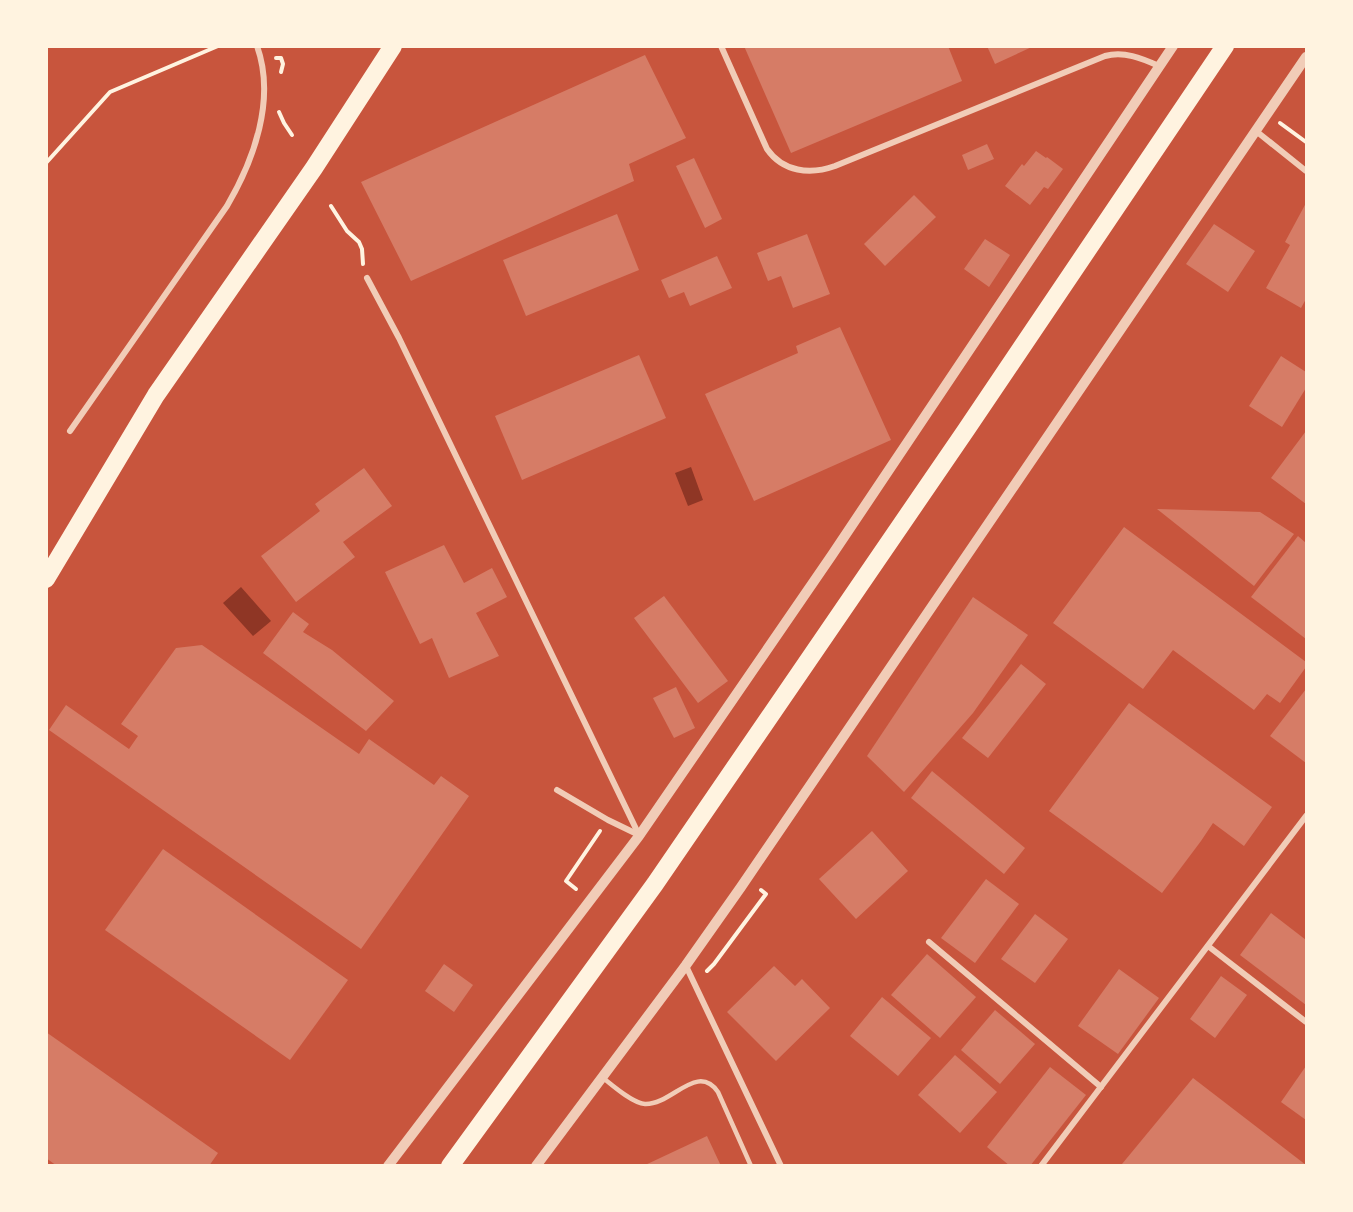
<svg xmlns="http://www.w3.org/2000/svg" width="1353" height="1212" font-family="Roboto,sans-serif">
<style>
.water{fill:#8f3625}
.building{fill:#d67c66}
.lines{fill:none;stroke-linecap:round;stroke-linejoin:round}
.path{stroke:#fff3e0;stroke-width:4}
.service{stroke:#f1ccb7;stroke-width:4.5}
.minor{stroke:#f1ccb7;stroke-width:6}
.tertiary{stroke:#f1ccb7;stroke-width:10}
.motorway{stroke:#fff3e0;stroke-width:18}
</style>
<rect width="100%" height="100%" fill="#c8553d"/>
<g class="water">
<polygon points="691,467 703,500 688,506 675,473"/>
<polygon points="241,587 271,621 253,636 223,603"/>
</g>
<g class="building">
<polygon points="744,46 948,46 962,81 791,153"/>
<polygon points="987,46 1034,46 995,64"/>
<polygon points="645,55 686,138 629,164 634,181 411,281 361,182"/>
<polygon points="987,144 994,159 968,170 962,155"/>
<polygon points="1036,151 1046,158 1047,157 1063,169 1048,189 1044,187 1030,205 1005,186 1022,164 1024,166"/>
<polygon points="694,158 722,219 705,228 676,166"/>
<polygon points="914,195 936,217 885,266 864,244"/>
<polygon points="1306,203 1306,299 1301,308 1266,288 1290,245 1285,242"/>
<polygon points="617,214 639,270 526,316 503,260"/>
<polygon points="1214,224 1255,251 1228,292 1186,264"/>
<polygon points="807,234 830,294 793,308 781,276 768,281 757,253"/>
<polygon points="985,239 1010,255 989,287 964,269"/>
<polygon points="717,256 732,288 690,306 684,292 669,298 661,280"/>
<polygon points="840,327 891,440 754,501 705,394 798,353 796,346"/>
<polygon points="639,355 666,418 522,480 495,416"/>
<polygon points="1281,356 1306,372 1306,388 1282,427 1249,406"/>
<polygon points="1306,431 1306,504 1271,478"/>
<polygon points="364,468 392,506 343,542 355,557 296,602 261,556 320,511 315,504"/>
<polygon points="1157,509 1260,512 1294,534 1254,586"/>
<polygon points="1124,527 1306,662 1306,667 1280,703 1267,694 1254,710 1173,650 1143,689 1053,623"/>
<polygon points="1298,536 1306,543 1306,639 1251,597"/>
<polygon points="444,545 464,583 492,568 507,597 476,613 499,656 449,678 432,638 420,644 385,572"/>
<polygon points="664,596 728,681 698,703 634,618"/>
<polygon points="973,597 1028,635 973,713 904,792 867,756"/>
<polygon points="293,612 309,624 303,632 332,650 394,701 366,731 263,653"/>
<polygon points="202,645 359,754 369,739 434,785 441,776 469,796 361,949 49,730 66,705 129,749 138,736 121,724 176,648"/>
<polygon points="1021,664 1046,684 988,758 962,738"/>
<polygon points="676,687 695,728 674,738 653,698"/>
<polygon points="1306,689 1306,763 1270,736"/>
<polygon points="1129,703 1272,807 1244,846 1213,823 1201,841 1162,893 1049,811"/>
<polygon points="932,771 1025,848 1004,874 911,798"/>
<polygon points="872,831 908,871 856,919 819,879"/>
<polygon points="163,849 348,980 290,1060 105,930"/>
<polygon points="986,879 1019,904 975,963 941,938"/>
<polygon points="1271,913 1306,940 1306,1005 1240,955"/>
<polygon points="1035,914 1068,939 1035,983 1001,959"/>
<polygon points="927,954 976,997 940,1038 891,995"/>
<polygon points="444,964 473,985 454,1012 425,991"/>
<polygon points="774,966 795,986 802,979 830,1008 776,1061 727,1012"/>
<polygon points="1119,969 1159,998 1118,1054 1078,1026"/>
<polygon points="1221,976 1247,995 1215,1038 1190,1019"/>
<polygon points="882,997 931,1038 898,1076 850,1036"/>
<polygon points="995,1010 1035,1044 1000,1084 961,1050"/>
<polygon points="46,1032 218,1153 209,1166 57,1166 46,1158"/>
<polygon points="955,1055 997,1092 960,1133 918,1095"/>
<polygon points="1306,1066 1306,1120 1281,1102"/>
<polygon points="1050,1067 1086,1095 1030,1166 1010,1166 987,1147"/>
<polygon points="1193,1078 1306,1165 1306,1166 1124,1166 1122,1164"/>
<polygon points="707,1136 721,1166 643,1166"/>
</g>
<g class="lines">
<g class="path">
<polyline points="276,58 281,58 283,64 281,72"/>
<polyline points="279,112 284,123 292,135"/>
<polyline points="1280,123 1306,142"/>
<polyline points="46,163 110,92 218,46"/>
<polyline points="331,206 347,231 359,242 362,249 363,264"/>
<polyline points="576,889 566,881 600,831"/>
<polyline points="707,971 714,964 766,894 761,890"/>
</g>
<path class="service" d="M602,1077C612,1085 632,1103 645,1104C672,1105 697,1062 718,1092L751,1166"/>
<g class="minor">
<path d="M721,46L767,149C783,172 810,175 835,166L1105,56C1124,51 1141,58 1159,66"/>
<polyline points="1256,131 1306,171"/>
<polyline points="367,278 399,338 639,835"/>
<path d="M70,431L227,206C254,160 276,99 257,46"/>
<polyline points="557,790 608,820 639,835"/>
<polyline points="929,942 1101,1087"/>
<polyline points="1208,946 1306,1022"/>
<polyline points="686,966 781,1166"/>
<polyline points="1041,1166 1306,816"/>
</g>
<g class="tertiary">
<polyline points="388,1166 639,836 832,555 1173,46"/>
<polyline points="536,1166 686,965 741,887 1306,57"/>
</g>
<g class="motorway">
<polyline points="46,579 156,395 314,168 393,46"/>
<polyline points="450,1166 655,884 966,430 1225,46"/>
</g>
</g>
<rect width="1353" height="1212" fill="none" stroke="#fff3e0" stroke-width="96"/>
</svg>
